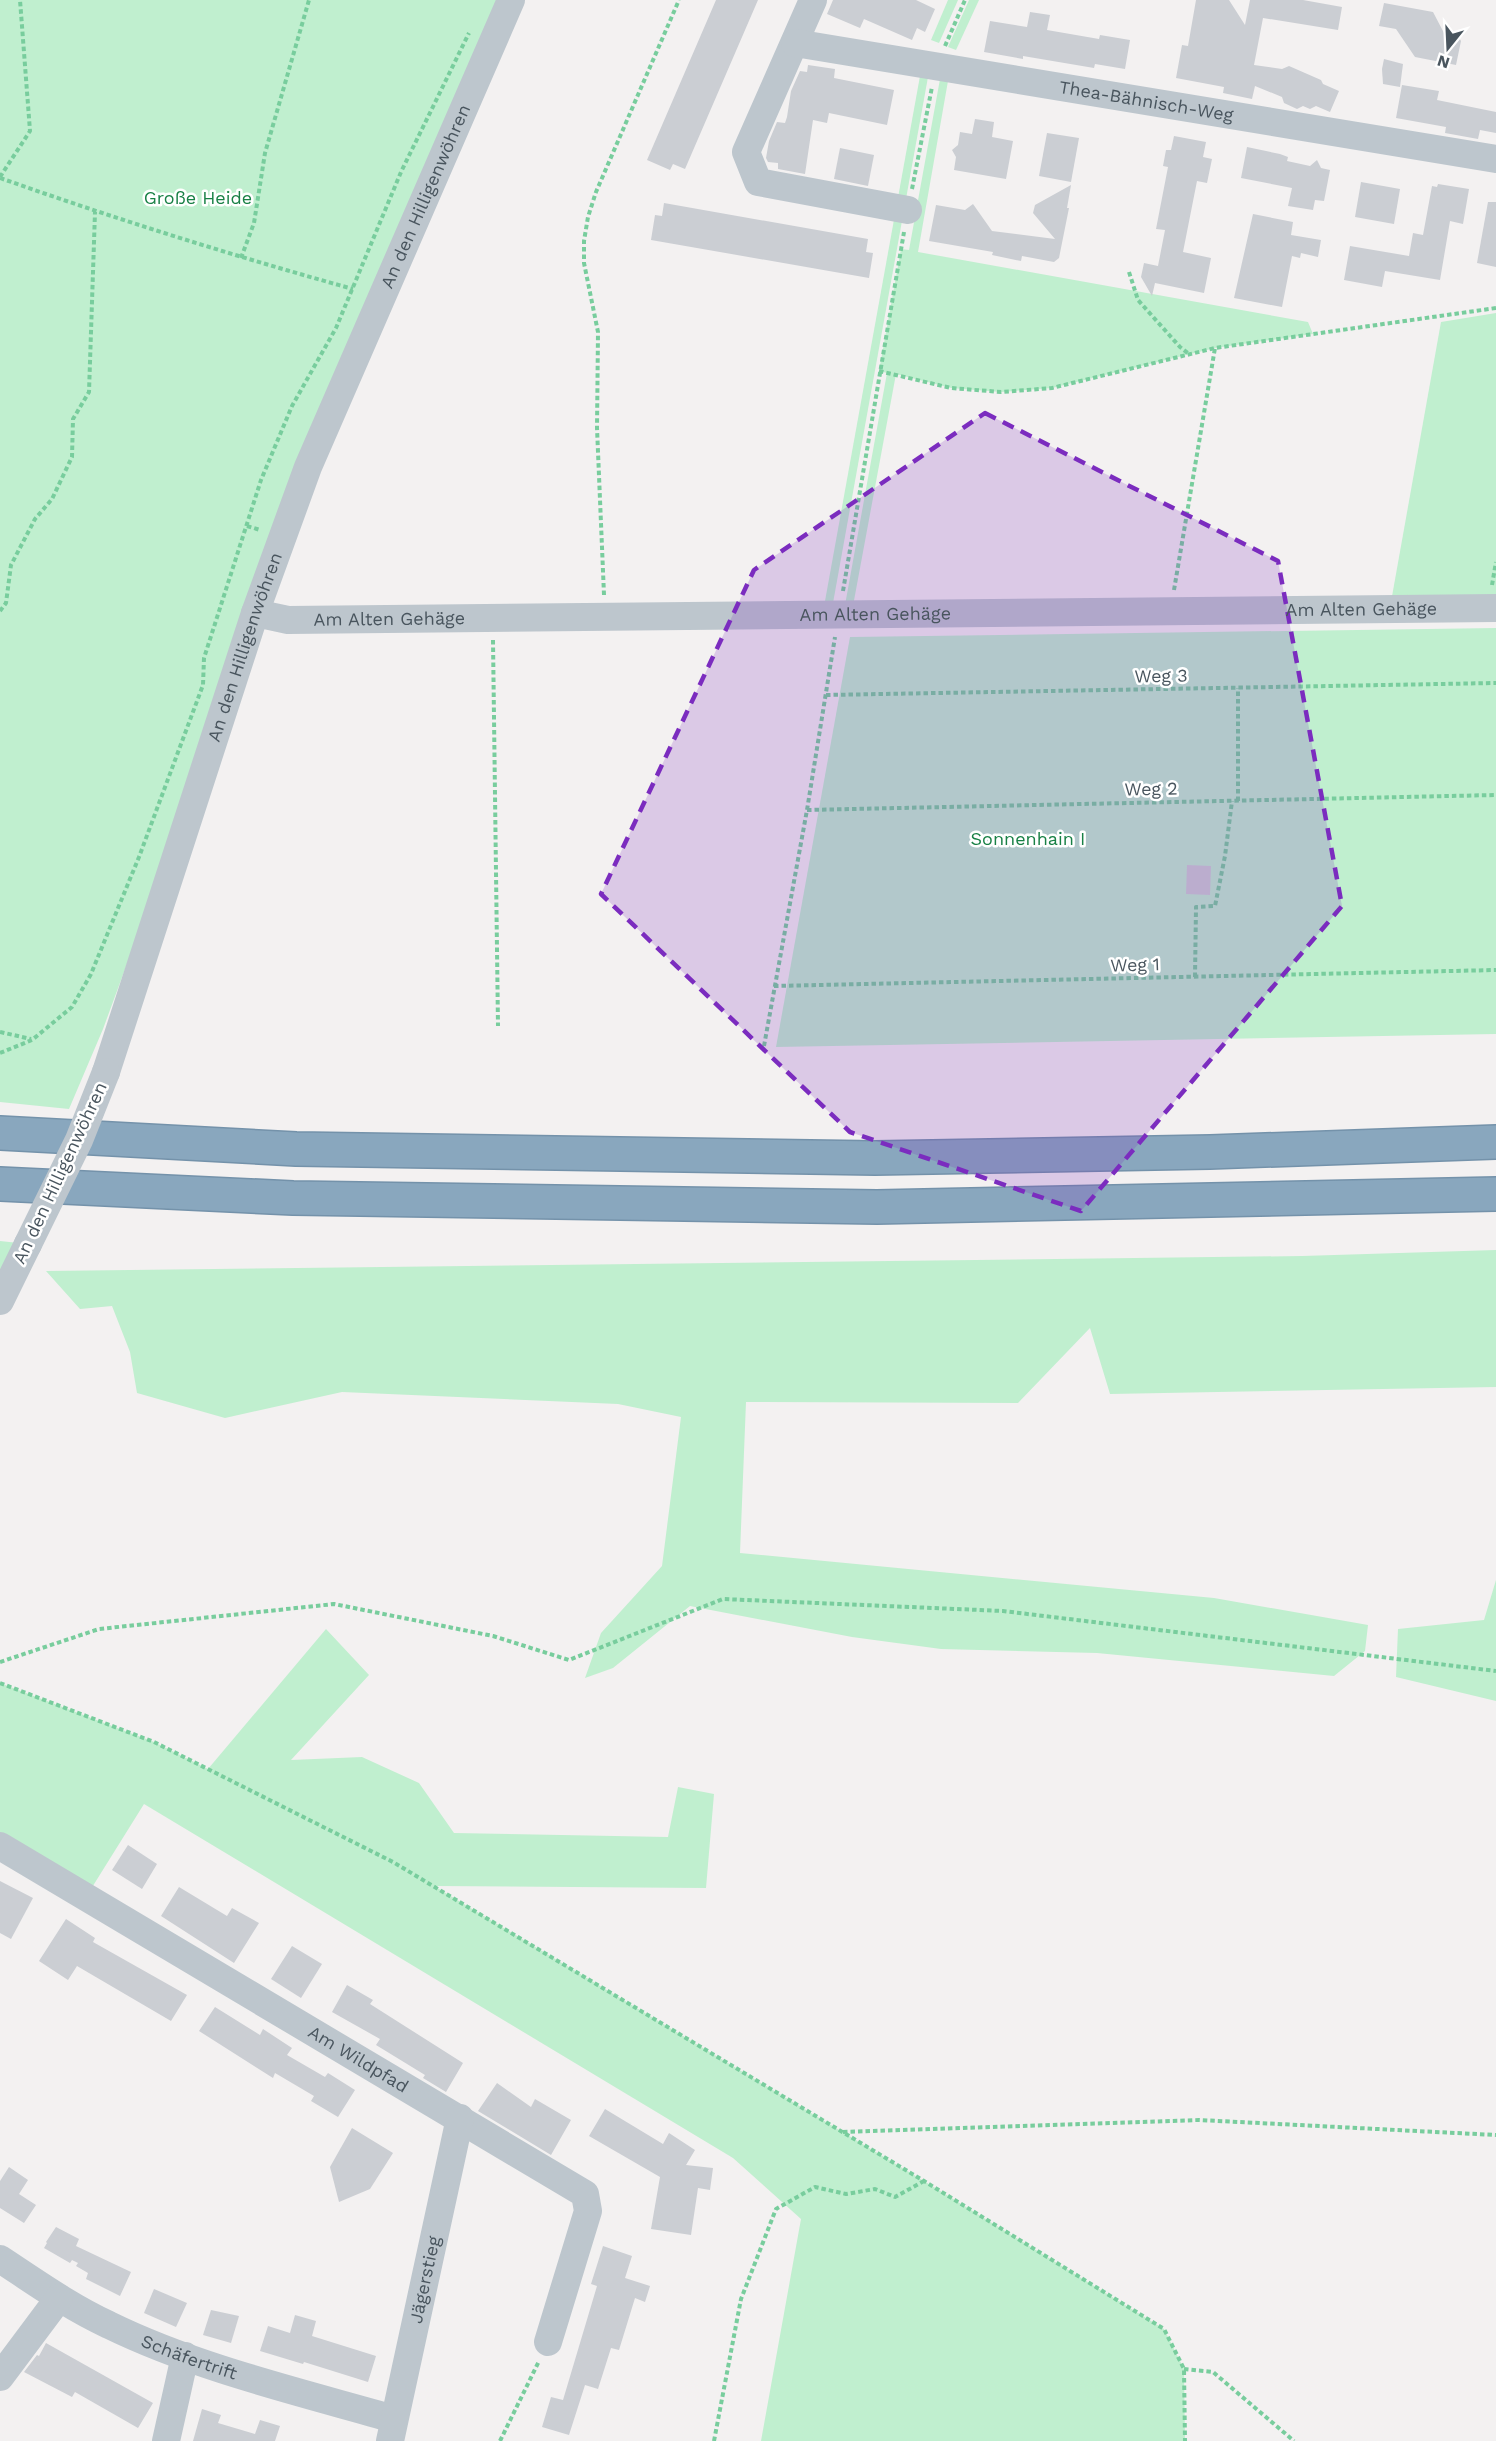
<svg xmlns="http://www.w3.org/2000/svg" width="1496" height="2441" font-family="'Work Sans',sans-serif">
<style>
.green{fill:#c0efcf}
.building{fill:#cbced3}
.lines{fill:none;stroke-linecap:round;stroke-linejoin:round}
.highway-casing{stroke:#7492aa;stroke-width:36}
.path{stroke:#78cd9d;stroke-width:4;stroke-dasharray:4.5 3;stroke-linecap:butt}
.minor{stroke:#bdc6cd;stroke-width:28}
.highway{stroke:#89a7be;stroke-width:33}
.minor-bridge{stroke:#bdc6cd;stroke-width:28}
.marked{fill:#7b2cbf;fill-opacity:0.2;stroke:#7b2cbf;stroke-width:4.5;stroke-dasharray:12 8;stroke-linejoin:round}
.labels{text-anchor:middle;stroke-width:5;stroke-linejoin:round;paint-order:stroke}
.street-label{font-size:18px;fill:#49555e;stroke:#fff}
.park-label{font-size:18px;fill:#188045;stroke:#fff}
</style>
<rect width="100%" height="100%" fill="#f3f1f1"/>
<g class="green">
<polygon points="0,0 501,0 181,817 103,1029 69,1109 0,1102"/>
<polygon points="948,0 958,0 939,43 931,40"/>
<polygon points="969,0 979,0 956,50 948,47"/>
<polygon points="920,76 928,77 833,603 825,601"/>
<polygon points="940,79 948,81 918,252 1308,322 1313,334 1215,348 1052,388 1001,392 951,388 896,374 853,606 845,605 887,373 879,371 901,249 909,250"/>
<polygon points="1496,313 1496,600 1391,602 1441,322"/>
<polygon points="1496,628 1496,1034 776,1047 850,637"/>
<polygon points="0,1241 28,1244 0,1301"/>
<polygon points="1496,1250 1496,1387 1110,1394 1090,1328 1018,1403 746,1402 740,1553 1214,1598 1368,1625 1365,1651 1334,1676 1097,1653 941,1649 852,1637 690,1606 613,1668 585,1678 601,1633 662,1566 681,1417 618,1404 342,1392 225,1418 137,1393 130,1352 112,1306 80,1309 46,1271 1302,1256"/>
<polygon points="1496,1580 1496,1701 1396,1677 1398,1629 1484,1620"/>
<polygon points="326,1629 369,1675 291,1760 362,1757 419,1783 454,1833 668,1837 678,1787 714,1794 706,1888 434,1886 924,2181 1164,2329 1184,2369 1185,2441 761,2441 801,2219 733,2158 144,1804 86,1897 0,1846 0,1683 154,1742 208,1769"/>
</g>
<g class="building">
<polygon points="716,0 758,0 685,169 673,164 670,170 647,160"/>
<polygon points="833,0 916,0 935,9 925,32 917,28 912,40 864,19 860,28 827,14"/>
<polygon points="1196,0 1229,0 1245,25 1250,0 1303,0 1342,7 1338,30 1263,18 1254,65 1282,69 1289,66 1321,80 1323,84 1339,91 1330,112 1316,106 1310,109 1303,106 1297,109 1284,103 1282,97 1255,86 1252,99 1223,93 1224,87 1176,78 1182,45 1188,46"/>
<polygon points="1384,3 1433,12 1444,33 1457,35 1461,41 1456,65 1415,57 1396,29 1379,26"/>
<polygon points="1030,12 1050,15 1047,30 1099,39 1100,35 1130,40 1125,69 1095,64 1094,68 1023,56 1023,59 984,52 990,21 1027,27"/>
<polygon points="1384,59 1403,64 1400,87 1383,84 1382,69"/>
<polygon points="808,65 835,69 834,78 894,90 887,125 829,113 827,123 813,120 805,174 778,169 778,163 768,162 766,158 769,141 777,122 785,123 787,117 791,91 800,71 807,72"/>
<polygon points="1402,85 1439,91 1437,100 1496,112 1496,133 1480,130 1478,139 1445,133 1446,127 1396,118"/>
<polygon points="975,119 994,122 992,137 1013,141 1006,179 954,170 956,157 952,150 958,145 960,132 972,134"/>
<polygon points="1047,133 1079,138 1071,182 1039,176"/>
<polygon points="1174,136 1206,142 1203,157 1212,159 1207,183 1197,181 1183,252 1211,258 1204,293 1155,283 1152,296 1141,277 1144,263 1158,266 1165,230 1156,229 1168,167 1163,166 1166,150 1171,150"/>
<polygon points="1247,147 1280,154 1288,157 1287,161 1310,166 1317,160 1321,168 1330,170 1324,201 1315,200 1313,210 1288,206 1292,188 1241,178"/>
<polygon points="840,148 874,155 868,186 834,179"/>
<polygon points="1361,182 1400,189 1394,224 1355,217"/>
<polygon points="1438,184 1469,189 1463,224 1450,221 1440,280 1385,271 1382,287 1344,280 1350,246 1409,256 1413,233 1423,235 1432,186 1437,187"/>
<polygon points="1071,185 1067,208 1069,208 1059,258 1054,262 1022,256 1021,261 992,255 993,252 929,241 936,205 965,210 973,204 992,231 1055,239 1033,213 1035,205"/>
<polygon points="1488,202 1496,202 1496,267 1477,263"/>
<polygon points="664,203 868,239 866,252 873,253 869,278 651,240 655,215 662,216"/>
<polygon points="1253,214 1293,222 1291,235 1321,240 1318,257 1301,253 1300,258 1292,256 1282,307 1234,298"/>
<polygon points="1187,865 1211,866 1210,895 1186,894"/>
<polygon points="128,1845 157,1864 142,1889 112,1870"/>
<polygon points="0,1881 33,1898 11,1939 0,1933"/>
<polygon points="179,1887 227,1916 232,1908 259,1923 234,1963 161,1916"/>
<polygon points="66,1919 95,1938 93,1942 187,1995 171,2021 77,1966 68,1980 39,1961"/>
<polygon points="292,1946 322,1964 301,1998 271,1979"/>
<polygon points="347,1985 373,2000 370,2004 463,2063 446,2092 423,2078 425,2075 376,2045 380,2039 332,2012"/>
<polygon points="215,2007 260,2035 263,2029 292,2048 287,2055 325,2077 328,2073 355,2090 338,2117 311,2101 314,2096 275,2073 273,2078 199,2031"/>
<polygon points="497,2083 531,2107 535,2099 571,2120 551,2155 478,2111"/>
<polygon points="605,2109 663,2144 669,2133 695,2150 686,2165 713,2168 710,2190 698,2188 691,2235 651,2229 660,2177 589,2136"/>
<polygon points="352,2128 393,2153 370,2189 339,2202 330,2167"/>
<polygon points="9,2167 28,2180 19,2194 36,2205 24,2223 0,2208 0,2181"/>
<polygon points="56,2227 79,2239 76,2246 131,2272 120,2296 86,2279 88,2273 76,2266 78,2263 72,2260 70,2263 44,2248 47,2243 46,2242"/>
<polygon points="603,2246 632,2256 625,2278 650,2286 645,2302 635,2298 619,2350 611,2348 598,2389 585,2385 569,2435 542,2427 551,2397 563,2400 597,2286 591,2284"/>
<polygon points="154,2289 187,2303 176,2327 144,2313"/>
<polygon points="211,2310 239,2316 231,2343 203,2335"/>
<polygon points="295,2315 316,2321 312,2336 376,2356 368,2382 304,2362 303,2364 260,2351 268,2326 290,2333"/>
<polygon points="46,2343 153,2403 138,2428 75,2392 72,2397 24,2372 37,2355 39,2356"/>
<polygon points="202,2409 221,2415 218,2423 255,2434 260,2420 280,2426 275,2441 193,2441"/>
</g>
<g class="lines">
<defs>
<g id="highway">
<polyline points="0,1133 296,1149 875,1158 1210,1152 1496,1142"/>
<polyline points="0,1184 293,1198 877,1207 1496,1194"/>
</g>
</defs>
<use href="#highway" class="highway-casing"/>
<g class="path">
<polyline points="945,46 965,0"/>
<polyline points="0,177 30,131 20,0"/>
<path d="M0,178C116,219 234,256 353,289"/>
<polyline points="912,189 932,87"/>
<polyline points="241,258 254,223 265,153 309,0"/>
<polyline points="1129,272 1138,300 1180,347 1189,354"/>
<polyline points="879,371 951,388 1001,392 1052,388 1215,348 1496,308"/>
<polyline points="247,526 260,530"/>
<polyline points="1492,585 1496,562"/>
<polyline points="1174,590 1215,348"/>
<polyline points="843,591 904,232"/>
<polyline points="604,595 597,428 598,332 584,263 584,241 588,217 596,192 679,0"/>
<polyline points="0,611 6,603 11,565 35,519 52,499 72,457 73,419 89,392 95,212"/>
<polyline points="493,640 498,1026"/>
<polyline points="826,695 1496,683"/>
<polyline points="1238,801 1238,688"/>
<polyline points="807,810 1496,795"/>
<polyline points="1195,977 1196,907 1215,906 1225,856 1232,801"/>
<polyline points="774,986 1496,970"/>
<polyline points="0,1032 31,1039"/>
<polyline points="764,1046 807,810 835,637"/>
<polyline points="0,1053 32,1040 72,1007 91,974 139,857 203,685 204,658 261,480 292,406 336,328 401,172 469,33"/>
<polyline points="0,1662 99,1629 334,1604 493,1636 569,1660 723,1599 1003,1611 1496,1671"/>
<polyline points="0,1683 154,1742 393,1862 924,2181 1164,2329 1184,2369 1185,2441"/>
<polyline points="843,2132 1199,2120 1496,2135"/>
<polyline points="1184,2369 1213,2372 1294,2441"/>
<polyline points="500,2441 539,2361"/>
<polyline points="714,2441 741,2299 776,2209 815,2187 846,2194 875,2189 895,2197 924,2181"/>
</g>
<g class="minor">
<polyline points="813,0 746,152 758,182 908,210"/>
<path id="s1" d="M795,43L1496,159"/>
<path id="s2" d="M255,613L288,620L1496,608"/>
<path id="s3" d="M106,1072L255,613L308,467L511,0"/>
<polyline points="0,1301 28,1244"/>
<path id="s4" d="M0,1846L585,2194L588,2211L548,2342"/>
<path id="s5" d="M0,2259C35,2282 70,2307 109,2325C197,2368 300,2392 394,2419"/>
<polyline points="0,2377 59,2298"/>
<polyline points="166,2441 185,2356"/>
<path id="s6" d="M390,2441L460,2118"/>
</g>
<use href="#highway" class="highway"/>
<polyline class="minor-bridge" points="28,1244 79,1140 106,1072"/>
</g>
<path class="marked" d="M985,413L1278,561L1342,906L1081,1211L850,1132L601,894L754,570Z"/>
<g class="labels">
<g class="street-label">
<text dy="6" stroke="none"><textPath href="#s1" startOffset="356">Thea-Bähnisch-Weg</textPath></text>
<text dy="6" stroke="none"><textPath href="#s3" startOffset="933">An den Hilligenwöhren</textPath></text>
<text dy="6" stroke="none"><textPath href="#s2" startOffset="1107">Am Alten Gehäge</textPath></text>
<text dy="6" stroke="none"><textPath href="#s2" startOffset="621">Am Alten Gehäge</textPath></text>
<text dy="6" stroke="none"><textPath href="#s2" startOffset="135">Am Alten Gehäge</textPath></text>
<text dy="6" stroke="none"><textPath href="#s3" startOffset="447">An den Hilligenwöhren</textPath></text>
<text transform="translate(1161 676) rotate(-1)" y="6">Weg 3</text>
<text transform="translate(1151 789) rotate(-1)" y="6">Weg 2</text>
<text transform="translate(1135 965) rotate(-2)" y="6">Weg 1</text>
<text transform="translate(60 1173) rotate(-65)" y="6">An den Hilligenwöhren</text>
<text dy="6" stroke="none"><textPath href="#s4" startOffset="417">Am Wildpfad</textPath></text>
<text dy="6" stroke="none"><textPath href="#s6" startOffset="165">Jägerstieg</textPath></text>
<text dy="6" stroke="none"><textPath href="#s5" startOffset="214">Schäfertrift</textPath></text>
</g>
<g class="park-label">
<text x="198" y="204">Große Heide</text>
<text x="1028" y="845">Sonnenhain I</text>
</g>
</g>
<g transform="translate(1448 48) rotate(198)" stroke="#ffffff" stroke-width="4.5" paint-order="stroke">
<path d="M0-4.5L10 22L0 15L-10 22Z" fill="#49555e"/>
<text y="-9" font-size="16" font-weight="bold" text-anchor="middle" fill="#49555e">N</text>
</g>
</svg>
